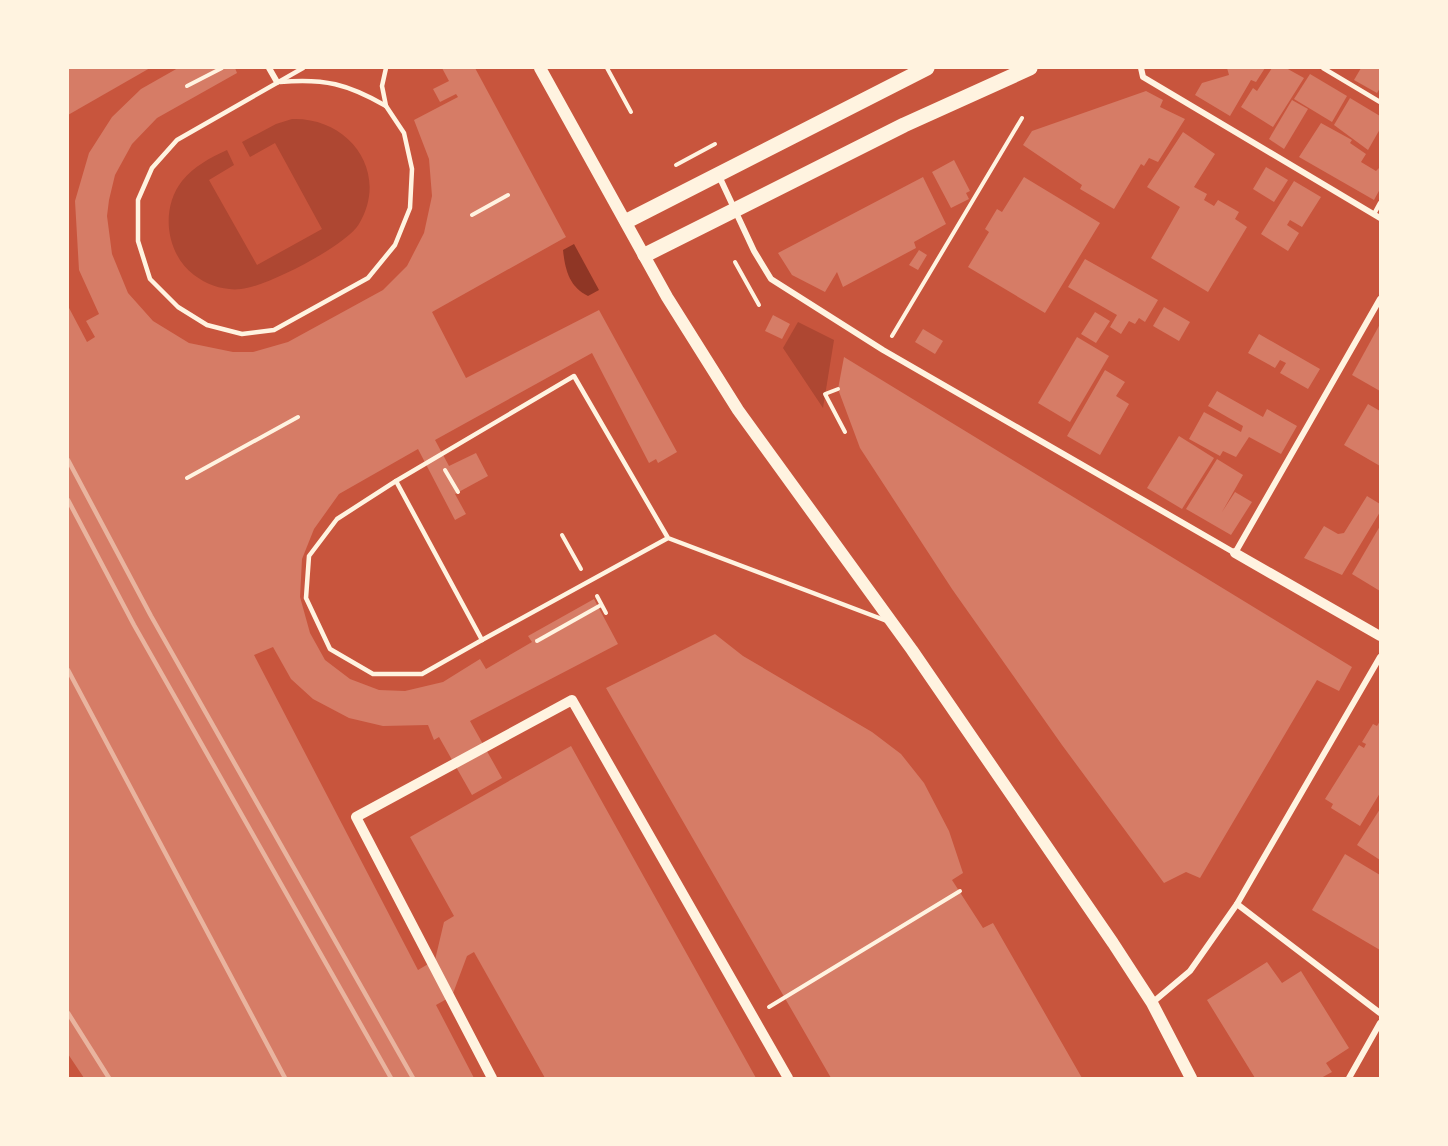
<svg xmlns="http://www.w3.org/2000/svg" width="1448" height="1146" font-family="Quicksand,sans-serif">
<style>
.green{fill:#ae4732}
.water{fill:#8f3625}
.building{fill:#d67c66}
.lines{fill:none;stroke-linecap:round;stroke-linejoin:round}
.path{stroke:#fff3e0;stroke-width:4}
.service{stroke:#fff3e0;stroke-width:4.5}
.minor{stroke:#fff3e0;stroke-width:6}
.tertiary{stroke:#fff3e0;stroke-width:10}
.secondary{stroke:#fff3e0;stroke-width:12}
.primary{stroke:#fff3e0;stroke-width:15}
.rail{stroke:#e9b49f;stroke-width:4.5}
</style>
<rect width="100%" height="100%" fill="#c8553d"/>
<g class="green">
<path d="M292,119C349,117 390,172 359,224C346,246 266,287 241,289C225,291 207,285 194,275C166,254 160,209 182,181C194,166 210,158 227,150L234,165L209,180L257,265L322,229L275,143L250,157L242,142L276,124Z"/>
<polygon points="798,322 834,340 823,408 783,348"/>
</g>
<path class="water" d="M574,244L599,290L588,296C569,287 565,269 563,250Z"/>
<g class="building">
<polygon points="68,68 150,68 68,115"/>
<polygon points="178,68 235,68 237,73 157,118 132,144 115,175 109,200 107,216 112,254 128,293 153,321 189,343 233,352 253,352 288,342 383,290 407,266 424,233 432,196 429,159 414,120 458,97 456,94 440,102 433,89 449,81 442,68 475,68 566,237 432,312 466,378 599,310 677,452 658,463 656,459 649,463 592,353 435,440 449,466 476,453 488,476 455,494 466,514 455,520 418,449 339,494 314,529 302,559 300,597 310,633 325,660 350,679 379,690 405,691 443,682 480,659 486,669 532,642 528,636 594,599 618,644 470,721 502,778 472,795 439,737 434,740 428,725 383,726 349,718 313,699 291,679 273,647 254,655 418,970 435,960 444,922 454,916 410,837 571,746 756,1078 545,1078 474,952 467,956 452,996 436,1005 474,1078 84,1078 68,1054 68,306 87,342 95,337 86,321 99,314 79,270 75,201 89,153 112,117 141,89"/>
<polygon points="1227,68 1265,68 1256,82 1251,80 1230,116 1195,95 1202,83 1229,75"/>
<polygon points="1272,68 1286,68 1304,78 1273,127 1241,107 1253,88 1257,91"/>
<polygon points="1361,68 1380,68 1380,88 1377,93 1354,80"/>
<polygon points="1310,74 1347,96 1332,122 1294,99"/>
<polygon points="1146,91 1163,100 1160,107 1185,119 1158,162 1149,158 1144,166 1141,164 1114,209 1080,189 1082,185 1023,145 1032,131"/>
<polygon points="1350,98 1380,116 1380,129 1368,150 1334,125"/>
<polygon points="1292,100 1308,109 1284,149 1269,139"/>
<polygon points="1321,123 1352,140 1350,143 1366,154 1361,162 1376,171 1380,167 1380,189 1374,200 1299,157"/>
<polygon points="1183,132 1215,154 1194,187 1207,194 1204,200 1214,206 1218,200 1239,212 1235,219 1247,227 1208,292 1151,258 1180,207 1147,187"/>
<polygon points="954,160 970,191 966,193 969,199 951,208 932,172"/>
<polygon points="1266,167 1288,180 1274,202 1253,189"/>
<polygon points="923,177 946,224 914,242 916,248 843,287 837,272 825,292 792,275 778,253"/>
<polygon points="1024,177 1100,223 1045,313 968,267 989,232 985,229 997,209 1002,212"/>
<polygon points="1294,181 1321,197 1302,227 1290,220 1287,225 1299,233 1288,251 1261,234"/>
<polygon points="919,250 927,255 918,270 909,265"/>
<polygon points="1085,259 1158,300 1145,322 1139,318 1135,324 1129,321 1121,334 1110,327 1117,315 1068,287"/>
<polygon points="1164,307 1190,322 1179,341 1153,326"/>
<polygon points="1095,312 1110,321 1096,343 1081,334"/>
<polygon points="773,315 790,324 782,339 765,331"/>
<polygon points="1380,324 1380,391 1352,375"/>
<polygon points="923,329 943,341 935,354 915,342"/>
<polygon points="1259,334 1320,369 1308,389 1280,373 1286,363 1280,360 1275,368 1248,353"/>
<polygon points="1077,337 1109,356 1070,422 1038,403"/>
<polygon points="844,357 1352,667 1339,691 1317,680 1200,878 1186,872 1164,883 1062,745 952,589 860,448 838,389"/>
<polygon points="1105,370 1125,382 1116,396 1129,404 1100,455 1067,436"/>
<polygon points="1217,391 1263,417 1267,409 1297,426 1281,454 1249,437 1236,457 1223,451 1220,456 1189,439 1204,412 1241,432 1243,426 1208,406"/>
<polygon points="1368,404 1380,411 1380,466 1344,445"/>
<polygon points="1179,436 1214,458 1182,509 1147,488"/>
<polygon points="1217,459 1243,475 1222,512 1235,492 1252,502 1231,535 1186,509"/>
<polygon points="1367,496 1380,504 1380,512 1342,575 1304,558 1324,526 1338,534 1344,533"/>
<polygon points="1380,526 1380,591 1352,574"/>
<polygon points="715,634 743,656 872,732 901,754 924,783 949,831 963,873 952,880 983,928 993,923 1082,1078 831,1078 606,688"/>
<polygon points="1380,721 1380,793 1360,826 1331,808 1333,804 1325,799 1359,745 1364,748 1366,744 1362,742 1373,724 1377,726"/>
<polygon points="1380,809 1380,860 1357,845"/>
<polygon points="1345,854 1380,875 1380,950 1312,910"/>
<polygon points="1267,962 1282,983 1301,971 1349,1048 1326,1063 1332,1072 1321,1078 1255,1078 1207,1000"/>
</g>
<g class="lines">
<g class="path">
<polyline points="607,68 631,112"/>
<polyline points="187,86 222,68"/>
<polyline points="676,165 715,144"/>
<polyline points="472,215 508,195"/>
<polyline points="735,262 759,305"/>
<polyline points="892,336 1022,118"/>
<polyline points="838,389 825,394 845,432"/>
<polyline points="445,470 458,492"/>
<polyline points="187,478 298,417"/>
<polyline points="562,535 581,569"/>
<polyline points="597,596 606,613"/>
<polyline points="537,641 601,605"/>
<polyline points="769,1007 960,891"/>
</g>
<g class="service">
<polyline points="303,68 177,140 152,168 138,200 138,241 150,279 178,307 207,325 242,334 274,330 368,278 395,245 410,208 412,169 404,133 386,106 382,86 386,68"/>
<polyline points="1323,68 1380,102"/>
<path d="M280,82C324,78 348,84 386,106"/>
<polyline points="1374,214 1380,203"/>
<polyline points="396,481 337,519 309,556 306,598 330,649 373,674 422,674 482,640"/>
<polyline points="668,538 482,640 396,481 574,376 668,538 887,621"/>
</g>
<g class="minor">
<polyline points="269,68 277,82"/>
<polyline points="1141,68 1143,77 1380,218"/>
<polyline points="719,176 754,251 771,279 883,350 1235,553 1380,299"/>
<polyline points="1237,904 1380,1013"/>
<polyline points="1152,1003 1190,971 1237,904 1380,657"/>
<polyline points="1349,1078 1380,1023"/>
</g>
<g class="tertiary">
<polyline points="1235,553 1380,636"/>
<polyline points="492,1078 356,817 572,700 788,1078"/>
</g>
<polyline class="secondary" points="540,68 667,297 738,410 912,650 1113,943 1152,1003 1191,1078"/>
<g class="primary">
<polyline points="627,221 927,68"/>
<polyline points="645,255 904,125 1030,68"/>
</g>
<g class="rail">
<polyline points="68,460 151,616 413,1078"/>
<polyline points="68,500 134,625 391,1078"/>
<polyline points="68,670 285,1078"/>
<polyline points="68,1013 109,1078"/>
</g>
</g>
<rect width="1448" height="1146" fill="none" stroke="#fff3e0" stroke-width="138"/>
</svg>
